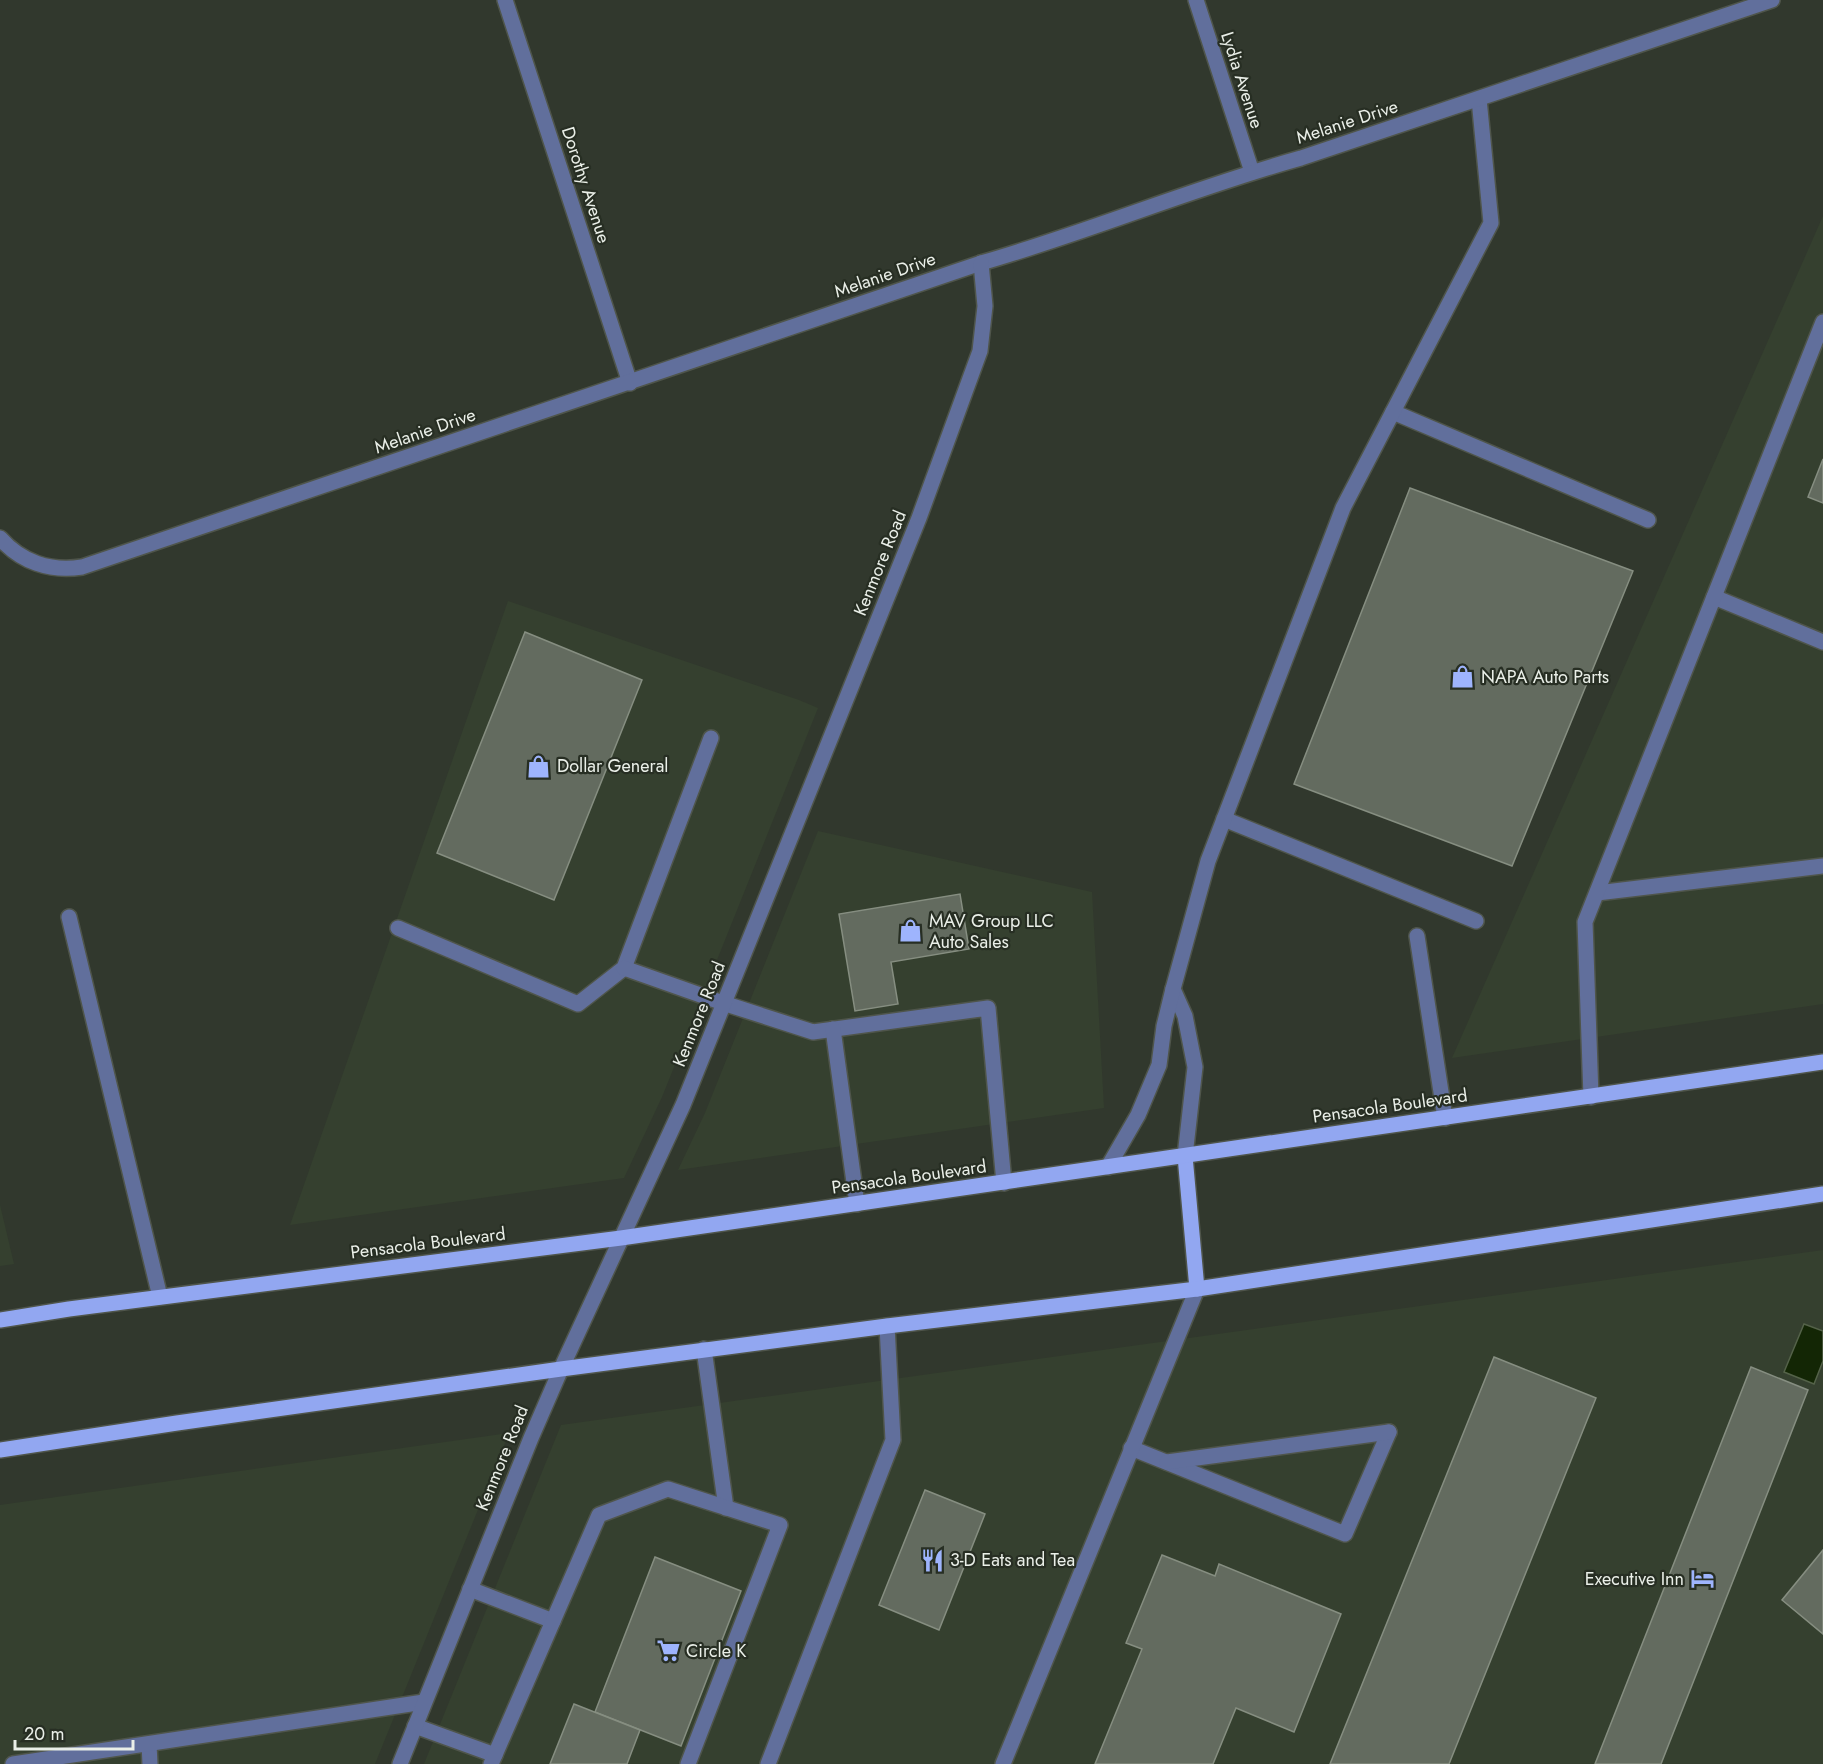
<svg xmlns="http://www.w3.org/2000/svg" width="1823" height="1764" font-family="Jost,sans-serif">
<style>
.built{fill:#35402f}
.water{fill:#132605;stroke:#546249;stroke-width:1.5}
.building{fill:#636b5f;stroke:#868e81;stroke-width:1.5}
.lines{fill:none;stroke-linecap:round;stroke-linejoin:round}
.lane-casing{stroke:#4f554b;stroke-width:18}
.street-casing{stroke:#4f554b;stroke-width:18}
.primary-casing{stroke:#4f554b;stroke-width:18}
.lane{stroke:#616f9c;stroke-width:15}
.street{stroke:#616f9c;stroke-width:15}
.primary{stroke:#92a7f1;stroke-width:15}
.labels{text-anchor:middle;stroke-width:4.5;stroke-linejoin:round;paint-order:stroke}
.street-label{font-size:18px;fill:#eaefe8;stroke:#272e23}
.poi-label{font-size:18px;fill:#eaefe8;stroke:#272e23;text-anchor:start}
</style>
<rect width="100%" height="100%" fill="#31382d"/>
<g class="built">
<polygon points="1823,216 1823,1004 1452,1058"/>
<polygon points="508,601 799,700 818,708 662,1097 624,1178 290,1225"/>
<polygon points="818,831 1092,892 1104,1108 678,1170 705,1113"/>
<polygon points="0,1205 14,1264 0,1266"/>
<polygon points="1823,1250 1823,1764 424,1764 561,1425"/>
<polygon points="509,1433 375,1764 0,1764 0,1505"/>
</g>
<polygon class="water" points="1804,1324 1823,1331 1823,1361 1814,1384 1784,1372"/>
<g class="building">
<polygon points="1823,459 1823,503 1808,497"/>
<polygon points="1410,488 1633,571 1512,866 1294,784"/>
<polygon points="525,632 642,680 554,900 437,853"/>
<polygon points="960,894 969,949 891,962 898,1004 855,1011 839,914"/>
<polygon points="1494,1357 1596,1398 1449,1764 1330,1764"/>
<polygon points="1751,1367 1808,1390 1661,1764 1595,1764"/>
<polygon points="925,1490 985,1514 939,1630 879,1605"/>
<polygon points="1823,1550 1823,1634 1782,1600"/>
<polygon points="1162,1555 1215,1576 1219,1564 1341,1614 1294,1732 1236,1708 1213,1764 1095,1764 1142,1649 1126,1643"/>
<polygon points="655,1557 741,1591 681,1746 595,1712"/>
<polygon points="574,1704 640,1730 627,1764 550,1764"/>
</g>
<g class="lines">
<defs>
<g id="lane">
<polyline points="1393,412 1648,520"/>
<polyline points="1714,597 1823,642"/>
<polyline points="1224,819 1476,921"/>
<polyline points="1597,893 1823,866"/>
<polyline points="69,917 160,1297"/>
<polyline points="398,928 578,1004 624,968 711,738"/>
<polyline points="1417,936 1445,1118"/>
<polyline points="624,968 723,1003 813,1032 988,1008 1004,1183"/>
<polyline points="1173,989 1185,1016 1195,1067 1185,1156"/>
<polyline points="833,1029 857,1204"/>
<polyline points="1591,1097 1585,922 1823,322"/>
<polyline points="1108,1167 1138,1115 1159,1065 1164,1026 1173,989 1208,861 1343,508 1491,223 1479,99"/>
<polyline points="704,1349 726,1508"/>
<polyline points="1131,1448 1345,1534 1389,1432"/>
<polyline points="1167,1462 1389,1432"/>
<polyline points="470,1589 553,1621"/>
<polyline points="415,1726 495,1755"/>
<polyline points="149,1744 150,1764"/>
<polyline points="13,1764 424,1702"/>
<polyline points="491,1764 599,1515 668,1489 780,1525 688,1764"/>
<polyline points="768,1764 893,1440 887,1326"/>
<polyline points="1003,1764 1197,1289"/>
</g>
<g id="street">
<polyline points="505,0 630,383"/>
<polyline points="1196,0 1252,172"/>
<path d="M0,538C21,562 50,572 82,567L981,263C1089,232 1193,188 1301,158L1772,0"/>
<polyline points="400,1764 531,1438 561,1369 683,1105 919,518 980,351 985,306 981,263"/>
</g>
<g id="primary">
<polyline points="1185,1156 1197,1289"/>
<polyline points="0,1320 69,1309 621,1238 1823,1062"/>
<polyline points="0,1450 177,1423 561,1369 887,1326 1197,1289 1823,1194"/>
</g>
</defs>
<use href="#lane" class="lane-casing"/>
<use href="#street" class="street-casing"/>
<use href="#primary" class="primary-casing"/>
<use href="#lane" class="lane"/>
<use href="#street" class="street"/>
<use href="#primary" class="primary"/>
</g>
<defs>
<symbol id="shop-bare" viewBox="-9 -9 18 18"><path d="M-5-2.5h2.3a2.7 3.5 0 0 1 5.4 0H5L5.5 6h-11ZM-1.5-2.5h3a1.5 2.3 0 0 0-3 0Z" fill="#9eb4fd" stroke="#272e23" stroke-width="2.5" paint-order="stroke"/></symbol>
<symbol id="restaurant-bare" viewBox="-9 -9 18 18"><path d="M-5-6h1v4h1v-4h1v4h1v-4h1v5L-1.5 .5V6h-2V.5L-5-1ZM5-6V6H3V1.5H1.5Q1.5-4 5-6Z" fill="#9eb4fd" stroke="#272e23" stroke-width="2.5" paint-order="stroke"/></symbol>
<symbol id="hotel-bare" viewBox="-9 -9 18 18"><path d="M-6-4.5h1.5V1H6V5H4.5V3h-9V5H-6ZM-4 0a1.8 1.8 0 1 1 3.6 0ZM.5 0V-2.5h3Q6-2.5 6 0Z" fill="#9eb4fd" stroke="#272e23" stroke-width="2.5" paint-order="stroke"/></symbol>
<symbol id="supermarket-bare" viewBox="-9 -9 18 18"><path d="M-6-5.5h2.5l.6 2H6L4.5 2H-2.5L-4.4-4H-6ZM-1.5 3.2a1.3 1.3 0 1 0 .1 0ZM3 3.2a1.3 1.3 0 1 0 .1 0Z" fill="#9eb4fd" stroke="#272e23" stroke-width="2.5" paint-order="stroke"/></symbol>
</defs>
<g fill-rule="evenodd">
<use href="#shop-bare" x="1446" y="660" width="33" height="33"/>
<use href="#shop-bare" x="522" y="750" width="33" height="33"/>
<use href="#shop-bare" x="894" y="914" width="33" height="33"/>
<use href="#restaurant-bare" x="916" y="1544" width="33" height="33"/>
<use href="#hotel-bare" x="1686" y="1562" width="33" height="33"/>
<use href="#supermarket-bare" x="652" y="1634" width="33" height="33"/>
</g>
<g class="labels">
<g class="street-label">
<text transform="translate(1242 80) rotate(72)" y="6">Lydia Avenue</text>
<text transform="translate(1347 122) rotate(-18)" y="6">Melanie Drive</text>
<text transform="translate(586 185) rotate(72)" y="6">Dorothy Avenue</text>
<text transform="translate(885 275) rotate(-19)" y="6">Melanie Drive</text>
<text transform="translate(425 431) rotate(-19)" y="6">Melanie Drive</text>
<text transform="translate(880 563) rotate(-68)" y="6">Kenmore Road</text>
<text transform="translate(699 1014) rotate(-68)" y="6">Kenmore Road</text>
<text transform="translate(1390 1106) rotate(-8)" y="6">Pensacola Boulevard</text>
<text transform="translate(909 1177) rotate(-8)" y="6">Pensacola Boulevard</text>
<text transform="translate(428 1243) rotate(-7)" y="6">Pensacola Boulevard</text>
<text transform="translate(502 1458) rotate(-68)" y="6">Kenmore Road</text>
</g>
<g class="poi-label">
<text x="1481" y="683">NAPA Auto Parts</text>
<text x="557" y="772">Dollar General</text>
<text x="929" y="927">MAV Group LLC<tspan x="929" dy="21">Auto Sales</tspan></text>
<text x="950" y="1566">3-D Eats and Tea</text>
<text x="1684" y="1585" text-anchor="end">Executive Inn</text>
<text x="686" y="1657">Circle K</text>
</g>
</g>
<path d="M15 1740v9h118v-9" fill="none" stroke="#eaefe8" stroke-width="3"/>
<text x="24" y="1740" font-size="18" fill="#eaefe8" stroke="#272e23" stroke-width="4.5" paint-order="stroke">20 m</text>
</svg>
